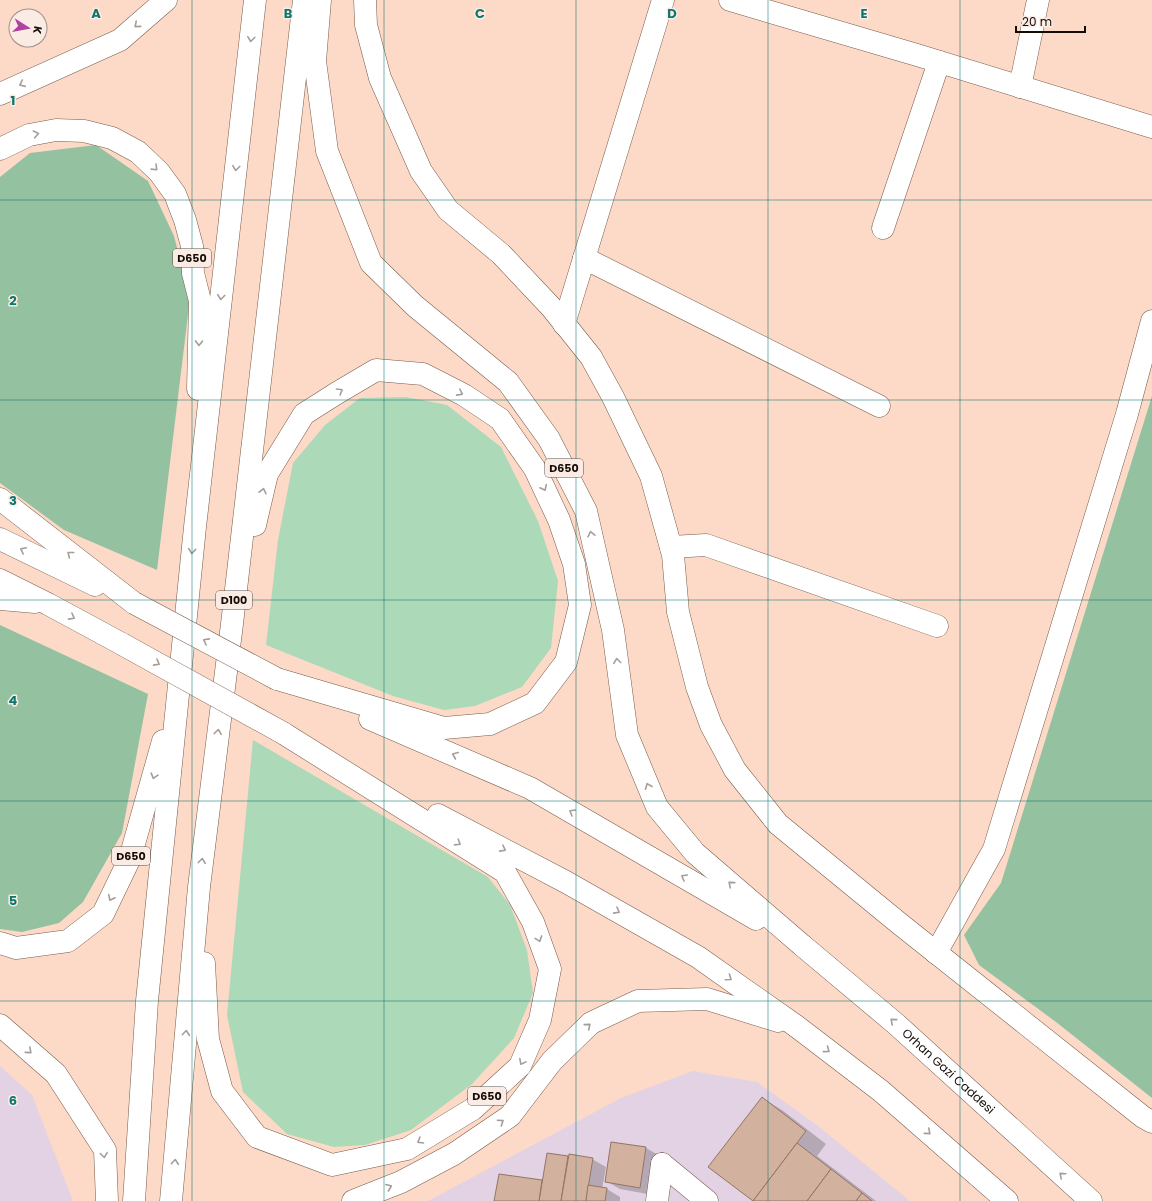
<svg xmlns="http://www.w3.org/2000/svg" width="1152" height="1201" font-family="Poppins,sans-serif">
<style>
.industrial{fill:#e3d2e3}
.green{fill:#acd9b7}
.forest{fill:#94c1a0}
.shadow{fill:#0003}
.building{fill:#d2b29f;stroke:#937563}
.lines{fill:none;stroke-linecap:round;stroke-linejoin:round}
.minor-casing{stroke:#785b4a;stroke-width:23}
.major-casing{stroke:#785b4a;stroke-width:23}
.highway-casing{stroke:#785b4a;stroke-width:23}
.minor{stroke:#fff;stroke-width:22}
.major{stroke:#fff;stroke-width:22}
.highway{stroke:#fff;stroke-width:22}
.highway-bridge-casing{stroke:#785b4a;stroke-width:23;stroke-linecap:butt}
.highway-bridge{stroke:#fff;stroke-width:22}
.oneway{stroke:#a29e9b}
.grid{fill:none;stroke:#0f766e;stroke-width:1;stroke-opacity:0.55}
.labels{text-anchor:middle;stroke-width:3;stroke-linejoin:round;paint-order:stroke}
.shield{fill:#faece4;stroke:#5a4f49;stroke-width:1}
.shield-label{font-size:11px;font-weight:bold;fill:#160c06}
.street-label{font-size:12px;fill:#160c06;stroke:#faece4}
.grid-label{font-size:13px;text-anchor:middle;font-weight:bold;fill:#0f766e;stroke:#faece4;stroke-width:3;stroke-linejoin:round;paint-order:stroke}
</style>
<rect width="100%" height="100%" fill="#fcdac7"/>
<g class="industrial">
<polygon points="0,1066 32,1095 73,1201 0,1201"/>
<polygon points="693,1071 757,1082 818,1126 910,1201 428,1201 621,1098"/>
</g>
<g class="green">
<polygon points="406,397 447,405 501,447 538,521 558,581 551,648 522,687 475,706 444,710 393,696 266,645 278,540 293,463 325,425 360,398"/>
<polygon points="253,740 488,877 510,905 527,950 533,993 514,1038 472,1084 411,1130 365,1145 334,1147 287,1134 243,1092 227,1015"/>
</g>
<g class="forest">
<polygon points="96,145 148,181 174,236 190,298 157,570 64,530 0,483 0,177 30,153"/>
<polygon points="1152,396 1152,1098 1056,1022 979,965 964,935 1001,883"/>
<polygon points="0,625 148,694 122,833 83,902 59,923 22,932 0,929"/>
</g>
<g class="shadow">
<polygon points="762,1098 782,1110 826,1144 817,1156 876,1201 754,1201 710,1166"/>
<polygon points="612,1143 646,1148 660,1156 653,1195 620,1189 606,1181"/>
<polygon points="547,1154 569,1157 592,1159 606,1167 602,1189 607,1189 620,1197 620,1201 495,1201 499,1175 543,1182"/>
</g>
<g class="building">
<polygon points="762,1097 806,1131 753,1201 708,1167"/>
<polygon points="611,1142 646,1147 640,1188 605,1182"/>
<polygon points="797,1143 831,1169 807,1201 753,1201"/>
<polygon points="547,1153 568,1156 561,1201 539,1201"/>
<polygon points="569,1154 593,1158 586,1201 561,1201"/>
<polygon points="831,1169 862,1193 856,1201 807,1201"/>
<polygon points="499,1174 542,1180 539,1201 494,1201"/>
<polygon points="588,1185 607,1188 605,1201 586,1201"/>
<polygon points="862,1193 872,1201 856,1201"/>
</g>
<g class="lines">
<defs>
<g id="minor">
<polyline points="365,0 366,25 380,78 421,171 448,210 501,254 551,307 591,357 613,397 651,476 673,555 678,612 697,687 711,725 735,770 778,824 900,924 1143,1117 1152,1122"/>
<polyline points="730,0 917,55 1152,127"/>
<polyline points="1020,87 1038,0"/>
<polyline points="883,228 939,62"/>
<polyline points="584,258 879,406"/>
<polyline points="564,324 663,0"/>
<polyline points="671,547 706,545 937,626"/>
<polyline points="936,953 994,849 1127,414 1152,321"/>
<polyline points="662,1164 707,1201"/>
<polyline points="657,1201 662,1164"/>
</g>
<g id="major">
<path id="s1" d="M803,946L896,1024L1091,1201"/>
<polyline points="796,1026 881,1091 1007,1201"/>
</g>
<g id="highway">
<polyline points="320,0 315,61 327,151 371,263 415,306 508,382 549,439 586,511 613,630 627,735 657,807 695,853 803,946"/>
<polyline points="0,94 120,40 166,0"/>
<polyline points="0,149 29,135 56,130 84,131 112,138 138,152 159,172 175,194 185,220 192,246 193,273 200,301 198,389"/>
<polyline points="0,499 134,603"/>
<polyline points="255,525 267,474 304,414 337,393 376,370 423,374 464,395 500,419 535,469 559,520 574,564 580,605 566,662 535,703 490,724 444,728 277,679"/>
<polyline points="0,539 95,585"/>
<polyline points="0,580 48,604 122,644"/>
<polyline points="0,599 35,602"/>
<polyline points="370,719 530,788 756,919"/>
<polyline points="438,815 566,882 698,957 796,1026"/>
<polyline points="0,943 16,948 68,941 103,914 130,858 163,741"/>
<polyline points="204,963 208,1039 222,1091 257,1137 332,1165 407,1149 473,1109 520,1066 540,1020 550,969 533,922 505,872 283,733"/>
<polyline points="0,1025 56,1074 105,1150 107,1201"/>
<polyline points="134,1201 147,1001 195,527 255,0"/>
<polyline points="171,1201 199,887 232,624 304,0"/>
<polyline points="353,1201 401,1182 454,1154 510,1116 552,1061 591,1023 638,1001 707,999 778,1021"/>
</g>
</defs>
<use href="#minor" class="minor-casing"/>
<use href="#major" class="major-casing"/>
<use href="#highway" class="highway-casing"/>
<use href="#minor" class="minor"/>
<use href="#major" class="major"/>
<use href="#highway" class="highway"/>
<defs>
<g id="highway-bridge">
<polyline points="134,603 277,679"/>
<polyline points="122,644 283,733"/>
</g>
</defs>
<use href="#highway-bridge" class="highway-bridge-casing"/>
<use href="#highway-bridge" class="highway-bridge"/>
</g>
<defs><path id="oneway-chevron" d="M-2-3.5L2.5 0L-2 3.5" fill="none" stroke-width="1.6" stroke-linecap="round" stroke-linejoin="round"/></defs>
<g class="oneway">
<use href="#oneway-chevron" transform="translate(137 25) rotate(139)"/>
<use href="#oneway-chevron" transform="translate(251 39) rotate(97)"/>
<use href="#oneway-chevron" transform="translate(22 84) rotate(156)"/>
<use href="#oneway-chevron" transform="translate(36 134) rotate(-11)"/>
<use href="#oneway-chevron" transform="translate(155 168) rotate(44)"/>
<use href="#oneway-chevron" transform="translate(236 168) rotate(97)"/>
<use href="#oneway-chevron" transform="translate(221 297) rotate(97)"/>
<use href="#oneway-chevron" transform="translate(199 343) rotate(91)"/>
<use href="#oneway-chevron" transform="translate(340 391) rotate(-31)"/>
<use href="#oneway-chevron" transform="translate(460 393) rotate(28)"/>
<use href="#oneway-chevron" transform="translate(544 488) rotate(64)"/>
<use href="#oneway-chevron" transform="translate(263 491) rotate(-77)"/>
<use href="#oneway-chevron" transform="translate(591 534) rotate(-103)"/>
<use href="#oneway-chevron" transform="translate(23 550) rotate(-154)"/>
<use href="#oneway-chevron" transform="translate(192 551) rotate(96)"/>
<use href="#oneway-chevron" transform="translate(70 554) rotate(-142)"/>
<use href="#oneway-chevron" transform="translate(72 617) rotate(28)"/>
<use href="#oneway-chevron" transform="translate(206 641) rotate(-152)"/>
<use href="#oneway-chevron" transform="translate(617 661) rotate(-98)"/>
<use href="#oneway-chevron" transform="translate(157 663) rotate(29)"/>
<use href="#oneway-chevron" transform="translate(218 732) rotate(-83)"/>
<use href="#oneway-chevron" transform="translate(455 755) rotate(-157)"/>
<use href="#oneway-chevron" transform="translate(154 776) rotate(106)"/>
<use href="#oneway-chevron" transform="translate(648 786) rotate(-112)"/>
<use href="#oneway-chevron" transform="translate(572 812) rotate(-150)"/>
<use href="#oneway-chevron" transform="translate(458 843) rotate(32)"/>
<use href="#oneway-chevron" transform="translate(503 849) rotate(28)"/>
<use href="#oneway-chevron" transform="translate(202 861) rotate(-83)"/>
<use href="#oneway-chevron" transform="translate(684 877) rotate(-150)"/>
<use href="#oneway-chevron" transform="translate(731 884) rotate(-139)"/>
<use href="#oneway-chevron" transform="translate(111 898) rotate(116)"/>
<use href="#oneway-chevron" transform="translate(617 911) rotate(29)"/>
<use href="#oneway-chevron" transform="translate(539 939) rotate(70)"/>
<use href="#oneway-chevron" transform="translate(729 978) rotate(35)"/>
<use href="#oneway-chevron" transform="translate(893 1021) rotate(-140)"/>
<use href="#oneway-chevron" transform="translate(588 1026) rotate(-40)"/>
<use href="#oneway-chevron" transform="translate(186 1033) rotate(-85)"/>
<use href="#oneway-chevron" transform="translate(827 1050) rotate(37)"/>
<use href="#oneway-chevron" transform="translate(29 1051) rotate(41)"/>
<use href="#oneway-chevron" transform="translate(522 1062) rotate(118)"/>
<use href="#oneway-chevron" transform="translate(501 1122) rotate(-34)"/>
<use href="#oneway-chevron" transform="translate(928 1132) rotate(41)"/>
<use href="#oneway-chevron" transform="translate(420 1141) rotate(149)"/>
<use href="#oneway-chevron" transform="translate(104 1155) rotate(82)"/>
<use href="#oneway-chevron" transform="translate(175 1162) rotate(-85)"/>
<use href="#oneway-chevron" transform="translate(1062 1175) rotate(-138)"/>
<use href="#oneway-chevron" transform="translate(389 1187) rotate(-21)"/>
</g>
<path class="grid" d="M192,0V1201M384,0V1201M576,0V1201M768,0V1201M960,0V1201M0,200H1152M0,400H1152M0,600H1152M0,801H1152M0,1001H1152"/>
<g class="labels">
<g class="shield">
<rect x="173" y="249" width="38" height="18" rx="3"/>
<rect x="545" y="459" width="38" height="18" rx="3"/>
<rect x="216" y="591" width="36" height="18" rx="3"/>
<rect x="112" y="847" width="38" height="18" rx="3"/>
<rect x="468" y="1087" width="38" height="18" rx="3"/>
</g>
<g class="shield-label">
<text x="192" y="262">D650</text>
<text x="564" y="472">D650</text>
<text x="234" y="604">D100</text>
<text x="131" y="860">D650</text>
<text x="487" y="1100">D650</text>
</g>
<g class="street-label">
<text dy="4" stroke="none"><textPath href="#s1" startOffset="192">Orhan Gazi Caddesi</textPath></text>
</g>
</g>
<g class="grid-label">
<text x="96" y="18">A</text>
<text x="288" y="18">B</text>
<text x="480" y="18">C</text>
<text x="672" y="18">D</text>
<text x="864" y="18">E</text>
<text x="13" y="105">1</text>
<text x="13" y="305">2</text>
<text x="13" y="505">3</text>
<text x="13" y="705">4</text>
<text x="13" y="905">5</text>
<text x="13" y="1105">6</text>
</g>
<g transform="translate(28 28) rotate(101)"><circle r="19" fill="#faece4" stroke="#9f928b"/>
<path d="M0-3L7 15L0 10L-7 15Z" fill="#b0419f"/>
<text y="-6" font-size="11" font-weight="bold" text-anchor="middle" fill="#160c06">K</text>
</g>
<path d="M1016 26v6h69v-6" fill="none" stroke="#160c06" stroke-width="2"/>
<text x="1022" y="26" font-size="12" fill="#160c06" stroke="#faece4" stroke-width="3" paint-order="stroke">20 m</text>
</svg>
